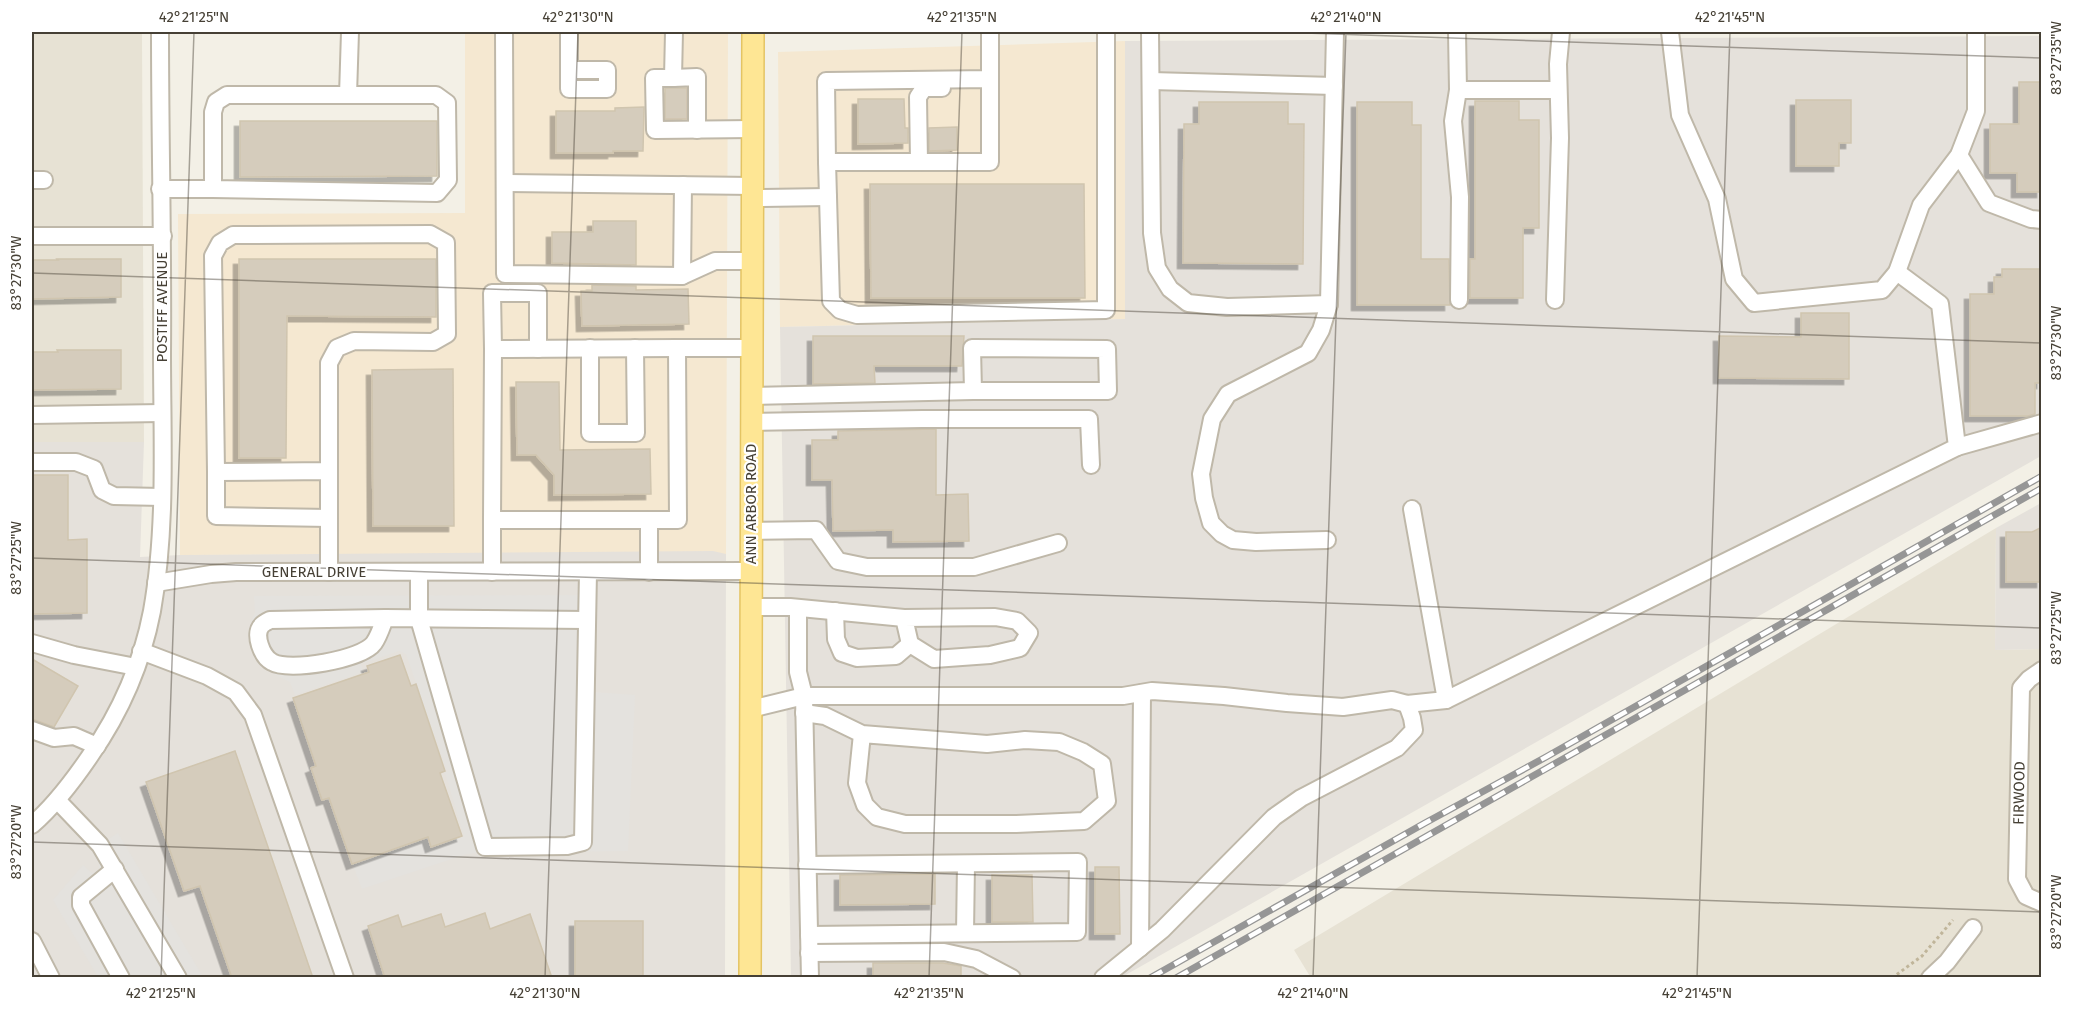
<svg xmlns="http://www.w3.org/2000/svg" width="2073" height="1009" font-family="'Fira Sans',sans-serif">
<style>
.residential{fill:#e7e2d4}
.commercial{fill:#f5e8d1}
.industrial{fill:#e5e1db}
.parking{fill:#e4e2de}
.building{fill:#d5ccbc;stroke:#d0c5af;stroke-width:1.5;filter:url(#shadow)}
.lines{fill:none;stroke-linecap:round;stroke-linejoin:round}
.minor-casing{stroke:#bfb8a9;stroke-width:20}
.major-casing{stroke:#e4c463;stroke-width:24}
.path{stroke:#c0b59a;stroke-width:3;stroke-dasharray:3 3;stroke-linecap:butt}
.minor{stroke:#fff;stroke-width:16}
.major{stroke:#fee694;stroke-width:21}
.rail-casing{stroke:#969696;stroke-width:7}
.rail{stroke:#fff;stroke-width:4.5;stroke-dasharray:14;stroke-linecap:butt}
.ticks{fill:none;stroke:#464035;stroke-width:1.5;stroke-opacity:0.45}
.labels{text-anchor:middle;stroke-width:4.5;stroke-linejoin:round;paint-order:stroke}
.street-label{font-size:15px;fill:#464035;stroke:#fff}
.neatline{fill:none;stroke:#464035;stroke-width:2}
.ticks-label{font-size:15px;text-anchor:middle;fill:#464035}
</style>
<defs>
<filter id="shadow"><feDropShadow dx="-5.5" dy="5.5" stdDeviation="0" flood-color="#0004"/></filter>
</defs>
<rect width="100%" height="100%" fill="#f3f0e6"/>
<g class="residential">
<polygon points="32,32 142,32 144,442 32,442"/>
<polygon points="1996,528 1995,650 2041,649 2041,977 1311,978 1294,950"/>
</g>
<g class="commercial">
<polygon points="465,32 728,32 726,554 180,555 178,214 465,213"/>
<polygon points="1125,41 1125,319 780,327 778,52"/>
</g>
<g class="industrial">
<polygon points="2041,36 2041,456 1122,977 791,977 780,327 1125,319 1125,41"/>
<polygon points="32,442 144,442 140,557 180,555 713,551 726,554 725,977 32,978"/>
<polygon points="2041,503 2041,649 1995,650 1996,528"/>
</g>
<g class="parking">
<polygon points="593,595 594,692 635,695 628,851 477,853 467,854 362,889 353,865 427,839 431,849 464,836 445,773 447,771 406,654 399,651 361,664 363,672 295,695 290,682 274,674 263,663 252,640 249,628 255,612 254,596"/>
<polygon points="118,833 203,977 98,977 53,900 83,865 92,873 99,870 99,864 91,850"/>
</g>
<g class="building">
<polygon points="2019,82 2042,82 2042,192 2017,192 2017,173 1990,173 1990,124 2019,124"/>
<rect x="665" y="88" width="22" height="31"/>
<polygon points="858,99 904,99 905,128 908,128 908,143 858,144"/>
<polygon points="1796,100 1851,100 1851,143 1839,143 1839,166 1796,166"/>
<polygon points="1475,101 1519,101 1519,120 1539,120 1539,228 1523,228 1523,298 1470,298 1470,259 1475,259"/>
<polygon points="1199,102 1288,102 1288,124 1304,124 1303,264 1183,263 1184,124 1199,124"/>
<polygon points="1357,102 1412,102 1412,125 1421,125 1421,259 1449,259 1450,305 1357,305"/>
<polygon points="644,107 643,151 613,151 613,153 556,153 556,111 615,111 615,108"/>
<polygon points="240,121 437,121 437,176 240,177"/>
<polygon points="957,127 957,150 929,151 929,128"/>
<polygon points="870,184 1084,184 1085,298 871,298"/>
<polygon points="593,221 636,221 636,265 552,263 552,232 593,232"/>
<polygon points="57,259 121,259 121,297 32,299 32,260 58,260"/>
<polygon points="239,259 436,259 436,317 287,316 286,458 239,458"/>
<polygon points="2002,269 2042,269 2042,383 2035,383 2035,414 2028,416 1970,416 1970,294 1994,294 1994,277 2002,277"/>
<polygon points="592,285 636,286 636,290 688,289 689,324 582,326 581,291 592,291"/>
<polygon points="1801,313 1849,313 1849,379 1719,378 1719,336 1801,337"/>
<polygon points="813,336 964,336 962,366 874,366 875,383 813,384"/>
<polygon points="57,350 121,350 121,389 32,390 32,352 58,352"/>
<polygon points="453,369 454,526 373,526 372,370"/>
<polygon points="516,382 559,382 560,450 650,449 651,494 554,495 554,475 536,455 517,455"/>
<polygon points="936,429 936,495 968,494 969,541 893,542 893,530 833,531 832,480 812,480 812,440 838,440 838,431"/>
<polygon points="32,475 68,475 68,540 87,539 87,613 32,614"/>
<polygon points="2042,527 2042,582 2006,582 2006,532 2032,532"/>
<polygon points="400,655 411,686 416,684 445,771 440,773 462,836 431,847 428,837 352,864 329,798 322,800 311,768 316,766 293,698 369,672 367,666"/>
<polygon points="32,659 78,686 54,727 32,719"/>
<polygon points="235,751 313,978 232,978 200,886 184,891 146,782"/>
<polygon points="1095,867 1119,867 1120,934 1095,934"/>
<polygon points="935,874 935,904 840,905 840,875"/>
<polygon points="992,875 1032,875 1033,922 992,922"/>
<polygon points="485,913 490,929 530,914 552,978 385,978 368,926 398,915 402,927 441,914 445,927"/>
<rect x="575" y="921" width="68" height="57"/>
<polygon points="873,963 943,963 961,966 961,978 873,978"/>
</g>
<g class="lines">
<defs>
<g id="minor">
<polyline points="504,32 505,274 682,276 715,261 752,261"/>
<polyline points="569,32 569,89 607,89 607,70 569,70"/>
<polyline points="674,32 673,78 654,78 655,130 753,129"/>
<polyline points="1150,32 1152,233 1157,268 1170,289 1188,303 1227,307 1329,304"/>
<polyline points="1457,32 1458,90 1453,121 1460,197 1459,300"/>
<polyline points="1670,32 1680,115 1717,199 1734,279 1754,303 1882,290 1897,272 1921,205 1959,155 1976,111 1976,32"/>
<polyline points="673,78 697,77 697,130"/>
<polyline points="990,79 826,81 827,162 990,162 990,32"/>
<polyline points="1151,81 1334,86"/>
<polyline points="1458,90 1558,90"/>
<polyline points="348,95 350,32"/>
<polyline points="1959,155 1989,203 2031,219 2042,220"/>
<polyline points="827,162 831,301 840,310 857,315 1106,310 1106,32"/>
<polyline points="919,162 918,97 924,88 942,88"/>
<polyline points="32,180 44,180"/>
<polyline points="505,183 753,186"/>
<polyline points="160,189 213,189 213,112 216,102 227,95 436,95 447,103 448,180 437,193 213,189"/>
<polyline points="753,198 828,197"/>
<polyline points="32,236 163,236"/>
<polyline points="682,276 683,185"/>
<polyline points="1555,300 1560,138 1558,64 1561,32"/>
<polyline points="590,348 590,433 636,433 635,348"/>
<polyline points="493,349 492,293 538,293 538,349"/>
<polyline points="752,396 973,391 972,348 1107,349 1108,391 973,391"/>
<polyline points="32,415 162,413"/>
<polyline points="752,422 922,419 1089,419 1091,465"/>
<polyline points="1957,447 2042,423"/>
<polyline points="32,462 76,462 94,469 102,490 114,496 162,497"/>
<polyline points="329,471 216,472 213,256 220,243 233,235 430,234 446,243 447,334 433,342 354,341 337,348 329,363 329,572"/>
<polyline points="216,472 216,516 329,518"/>
<polyline points="1412,509 1446,700 1957,447 1940,304 1897,272"/>
<polyline points="492,520 493,349 677,348"/>
<polyline points="751,531 816,530 838,561 867,567 974,567 1058,543"/>
<polyline points="1327,540 1256,542 1233,540 1222,534 1211,523 1204,498 1201,474 1212,419 1228,394 1308,353 1321,330 1329,304 1335,32"/>
<polyline points="419,572 419,619 485,847 567,846 583,842 588,572"/>
<polyline points="492,572 492,520 678,520 677,348 751,348"/>
<polyline points="649,572 649,520"/>
<polyline points="156,583 211,574 236,572 751,571"/>
<polyline points="751,607 790,607 904,618 995,617 1017,621 1029,633 1020,648 990,655 934,659 910,644 904,618"/>
<polyline points="798,608 798,672 804,696 810,978"/>
<polyline points="835,611 836,639 842,653 857,658 896,656 910,644"/>
<path d="M385,618C382,626 379,636 374,643C362,660 288,672 272,662C262,657 253,634 262,625C264,623 268,621 270,620L385,618L587,620"/>
<polyline points="32,643 74,655 136,667"/>
<polyline points="141,651 207,676 236,692 253,715 345,978"/>
<polyline points="2042,670 2029,679 2021,688 2017,879 2026,896 2042,903"/>
<polyline points="751,709 804,696 1123,696 1152,691 1224,696 1287,703 1343,707 1392,700 1407,704 1446,700"/>
<polyline points="804,713 825,716 862,734 987,744 1025,740 1059,742 1083,752 1102,764 1107,801 1084,821 1016,824 905,824 877,817 865,805 857,783 862,734"/>
<polyline points="32,730 54,738 74,736 97,746"/>
<polyline points="57,800 100,845 178,978"/>
<path d="M32,825C54,806 73,781 90,756C120,713 142,663 152,611C167,527 162,439 162,353C163,246 160,139 160,32"/>
<polyline points="807,865 1078,862 1077,932 809,935"/>
<polyline points="115,869 81,897 81,905 121,978"/>
<polyline points="965,933 966,864"/>
<polyline points="32,941 51,978"/>
<polyline points="1140,948 1142,693"/>
<polyline points="809,953 944,952 976,959 1012,978"/>
<polyline points="1103,978 1162,930 1274,817 1301,798 1397,748 1414,730 1412,718 1407,704"/>
<polyline points="1930,978 1947,962 1973,928"/>
</g>
<polyline id="major" points="750,978 753,32"/>
</defs>
<use href="#minor" class="minor-casing"/>
<use href="#major" class="major-casing"/>
<polyline class="path" points="1892,978 1922,956 1953,920"/>
<use href="#minor" class="minor"/>
<use href="#major" class="major"/>
<defs>
<g id="rail">
<polyline points="1150,978 1425,823 1546,757 2042,476"/>
<polyline points="1176,978 2042,488"/>
</g>
</defs>
<use href="#rail" class="rail-casing"/>
<use href="#rail" class="rail"/>
</g>
<path class="ticks" d="M1275,32L2042,58M32,273L2042,343M32,558L2042,628M32,842L2042,912M161,978L194,32M545,978L578,32M929,978L962,32M1313,978L1346,32M1697,978L1730,32"/>
<g class="labels">
<g class="street-label">
<text transform="translate(162 307) rotate(-90)" y="5">POSTIFF AVENUE</text>
<text transform="translate(751 504) rotate(-90)" y="5">ANN ARBOR ROAD</text>
<text x="314" y="577">GENERAL DRIVE</text>
<text transform="translate(2019 793) rotate(-89)" y="5">FIRWOOD</text>
</g>
</g>
<rect width="2073" height="1009" fill="none" stroke="#ffffff" stroke-width="66"/>
<rect x="33" y="33" width="2007" height="943" class="neatline"/>
<g class="ticks-label">
<text x="194" y="22">42°21'25"N</text>
<text x="578" y="22">42°21'30"N</text>
<text x="962" y="22">42°21'35"N</text>
<text x="1346" y="22">42°21'40"N</text>
<text x="1730" y="22">42°21'45"N</text>
<text transform="translate(2056 58) rotate(-90)" y="5">83°27'35"W</text>
<text transform="translate(16 273) rotate(-90)" y="5">83°27'30"W</text>
<text transform="translate(2056 343) rotate(-90)" y="5">83°27'30"W</text>
<text transform="translate(16 558) rotate(-90)" y="5">83°27'25"W</text>
<text transform="translate(2056 628) rotate(-90)" y="5">83°27'25"W</text>
<text transform="translate(16 842) rotate(-90)" y="5">83°27'20"W</text>
<text transform="translate(2056 912) rotate(-90)" y="5">83°27'20"W</text>
<text x="161" y="998">42°21'25"N</text>
<text x="545" y="998">42°21'30"N</text>
<text x="929" y="998">42°21'35"N</text>
<text x="1313" y="998">42°21'40"N</text>
<text x="1697" y="998">42°21'45"N</text>
</g>
</svg>
